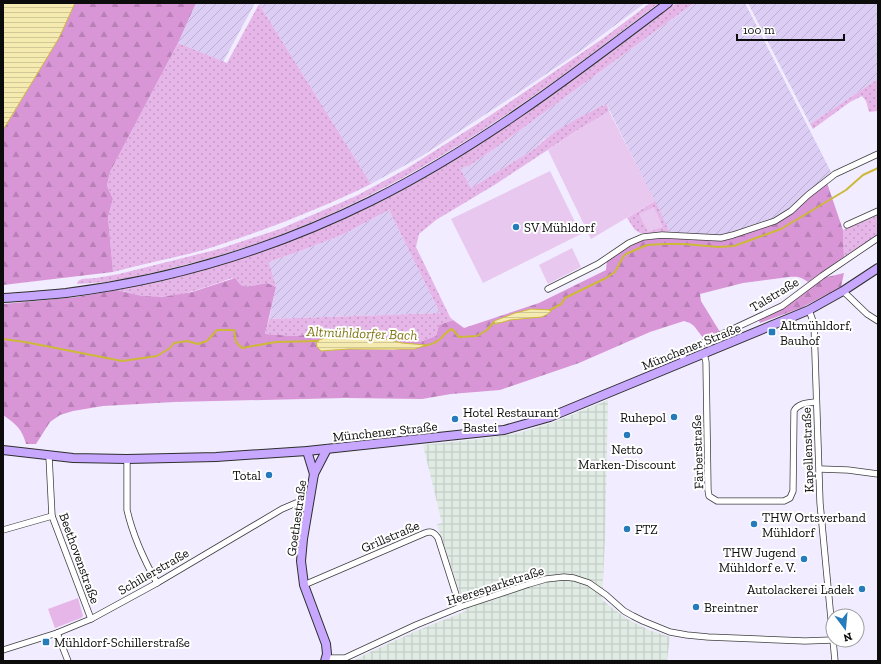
<svg xmlns="http://www.w3.org/2000/svg" width="881" height="664" font-family="'Zilla Slab',serif">
<style>
.industrial{fill:url(#industrial-grid)}
.farmland{fill:url(#farmland-furrows)}
.grass{fill:url(#grass-dots)}
.forest{fill:url(#forest-firs);fill-rule:evenodd}
.park{fill:#e6b6e8}
.pitch{fill:#e9c8f0}
.water{fill:url(#water-rules);stroke:#ccb939}
.lines{fill:none;stroke-linecap:round;stroke-linejoin:round}
.stream{stroke:#ccb939;stroke-width:2}
.street-casing{stroke:#3f3f3f;stroke-width:7}
.secondary-casing{stroke:#2e2e2e;stroke-width:10}
.street{stroke:#fff;stroke-width:5.5}
.secondary{stroke:#c7a8fe;stroke-width:8}
.poi-dot{fill:#267bbb;stroke:#fff;stroke-width:1.5}
.labels{text-anchor:middle;stroke-width:4;stroke-linejoin:round;paint-order:stroke}
.poi-label{font-size:13px;fill:#0c0c0c;stroke:#fff;text-anchor:start}
.street-label{font-size:13px;fill:#0c0c0c;stroke:#fff}
.water-label{font-size:14px;font-style:italic;fill:#817716;stroke:#fff}
</style>
<defs>
<pattern id="industrial-grid" width="8" height="8" patternUnits="userSpaceOnUse"><rect width="8" height="8" fill="#e0ebe4"/><path d="M0 4h8M4 0v8" fill="none" stroke="#bfc8c2"/></pattern>
<pattern id="farmland-furrows" width="10" height="10" patternUnits="userSpaceOnUse"><rect width="10" height="10" fill="#dccdf4"/><path d="M-1 1l2-2M0 10L10 0M9 11l2-2" fill="none" stroke="#bcafd0"/></pattern>
<pattern id="grass-dots" width="8" height="8" patternUnits="userSpaceOnUse"><rect width="8" height="8" fill="#e6b6e8"/><path d="M2 2h.1M6 6h.1" fill="none" stroke="#c49bc6" stroke-width="1.8" stroke-linecap="round"/></pattern>
<pattern id="forest-firs" width="22" height="20" patternUnits="userSpaceOnUse"><rect width="22" height="20" fill="#d996d7"/><path d="M5 1l3.5 6h-7zM16 11l3.5 6h-7z" fill="#b980b7"/></pattern>
<pattern id="water-rules" width="6" height="5" patternUnits="userSpaceOnUse"><rect width="6" height="5" fill="#f5ebb1"/><path d="M0 2.5h6" fill="none" stroke="#d1c897"/></pattern>
</defs>
<rect width="100%" height="100%" fill="#f1ecff"/>
<polygon class="industrial" points="608,400 605,540 602,600 627,619 649,630 670,637 667,661 353,661 366,654 416,631 466,611 437,524 442,523 423,445 480,439 519,433 554,422"/>
<g class="farmland">
<polygon points="196,3 255,3 223,62 178,43"/>
<polygon points="260,3 645,3 582,50 515,95 422,156 371,184 259,4"/>
<polygon points="694,3 745,3 831,172 828,176 792,208 771,220 734,232 721,235 706,235 670,233 607,105 601,106 566,125 543,140 536,148 471,188 460,168 469,166 497,147"/>
<polygon points="748,3 878,3 878,79 810,124"/>
<polygon points="389,210 440,313 269,319 276,287 269,262 295,253 342,235"/>
</g>
<g class="grass">
<path d="M650,3H659C512,116 367,220 184,265C149,274 113,283 77,284L78,281L82,279L96,278L119,274L219,249L280,229L356,196L406,169L485,119L605,37Z"/>
<path d="M676,3H694L497,147L469,166L460,168L471,188L536,148C554,129 579,118 601,106L607,105L609,111L606,114L581,128L496,184L436,220L419,234L416,247L450,317L453,320L439,325L436,336L419,342L359,333L333,332L294,336L265,334L269,319L440,313L389,210L342,235L295,253L269,262L276,287L267,283L246,287L241,285L238,281L232,278C203,288 172,301 141,296C133,294 125,291 117,290C220,269 321,236 414,184C507,132 592,67 676,3Z"/>
<path d="M259,4L371,184C320,209 268,229 213,247C181,257 146,263 113,272L108,217L113,199L107,186L110,172L178,43L227,63Z"/>
<polygon points="878,79 878,111 869,112 866,101 862,96 850,102 813,129 810,124"/>
<polygon points="655,201 670,233 640,233 635,230 627,218"/>
<polygon points="878,215 878,235 844,257 843,230"/>
</g>
<g class="forest">
<polygon points="75,3 196,3 178,43 110,172 107,186 113,199 108,217 113,272 3,285 3,130 59,38"/>
<path d="M827,183L843,230L844,257L808,282C802,277 797,276 789,277L743,283L700,294L701,301L720,332L704,339L694,326L690,323L684,321L650,332L579,363L500,390L451,394L422,399L345,398L174,402L103,406L73,411L60,415L50,422L36,444H26C22,429 16,424 3,415V304L77,297L117,290L142,296L162,297L192,292L235,278L241,285L246,287L267,283L276,287L265,334L294,336L333,332L359,333L419,342L436,336L439,325L453,320L464,328L539,303L606,270L607,261L639,241L645,238L658,237L709,240H724L761,228L811,196ZM363,338H382L402,343L425,345L394,350L349,349L321,351Z"/>
<polygon points="844,273 841,287 801,308 760,323 759,321 761,318 801,296 823,278"/>
</g>
<polygon class="park" points="78,598 83,616 81,618 55,628 48,609"/>
<g class="pitch">
<polygon points="609,111 655,201 591,239 548,150 581,128"/>
<polygon points="550,171 581,234 483,283 451,219"/>
<polygon points="654,207 663,227 648,232 639,214"/>
<polygon points="572,248 581,267 548,284 539,265"/>
</g>
<g class="water">
<polygon points="3,3 75,3 59,38 3,130"/>
<polygon points="531,309 552,310 548,314 542,317 510,320 496,324 493,323 494,321 515,313"/>
<polygon points="340,337 382,338 402,343 426,345 415,349 349,349 321,351 317,347 316,341 325,338"/>
</g>
<g class="lines">
<g class="stream">
<polyline points="550,310 561,304 565,298 606,278 615,272 623,257 626,254 647,245 664,244 684,244 719,247 734,246 781,229 846,190 863,175 878,168"/>
<polyline points="3,339 25,342 122,361 157,356 170,348 174,343 187,341 198,344 207,341 217,330 234,330 236,342 242,348 276,342 318,341"/>
<path d="M424,346C429,345 435,343 439,340C445,336 445,331 452,329L459,337L477,336L487,330L494,322"/>
</g>
<defs>
<g id="street">
<polyline points="847,225 878,211"/>
<polyline points="548,289 598,264 629,243 643,237 662,235 721,238 733,235 775,221 791,211 808,195 835,174 878,154"/>
<polyline points="843,291 867,314 878,321"/>
<polyline points="809,310 814,324 820,503 835,661"/>
<path d="M704,354L706,362L708,490L709,496L717,501H784L790,498L793,491L794,411C798,403 808,403 816,402"/>
<polyline points="683,362 683,355 686,351 782,306 822,276 878,238"/>
<polyline points="49,456 52,516 91,619"/>
<path d="M127,459V510C133,536 144,560 157,583"/>
<polyline points="820,469 848,470 878,474"/>
<polyline points="3,530 52,516"/>
<path d="M304,585L425,533C431,531 434,532 438,538L460,607"/>
<polyline points="57,633 68,661"/>
<polyline points="3,650 57,633 91,619 157,583 282,509 296,503 309,502"/>
<polyline points="326,658 345,658 416,625 460,607 529,584 546,579 564,577 574,578 589,583 606,595 624,611 633,616 643,621 670,632 687,635 708,637 805,641 832,640"/>
</g>
<g id="secondary">
<path d="M3,298C24,297 45,295 66,293C171,280 276,248 371,201C478,148 573,75 668,3"/>
<polyline points="3,450 73,458 127,459 216,457 307,451 504,430 550,417 809,310 843,291 878,268"/>
<polyline points="307,451 314,474"/>
<polyline points="325,661 327,654 326,644 304,585 301,561 303,539 314,474 327,449"/>
</g>
</defs>
<use href="#street" class="street-casing"/>
<use href="#secondary" class="secondary-casing"/>
<use href="#street" class="street"/>
<use href="#secondary" class="secondary"/>
</g>
<g class="poi-dot">
<circle cx="516" cy="227" r="4"/>
<rect x="768" y="328" width="8" height="8" rx="2"/>
<circle cx="674" cy="417" r="4"/>
<circle cx="455" cy="419" r="4"/>
<circle cx="627" cy="435" r="4"/>
<circle cx="269" cy="475" r="4"/>
<circle cx="754" cy="524" r="4"/>
<circle cx="627" cy="529" r="4"/>
<circle cx="804" cy="559" r="4"/>
<circle cx="862" cy="589" r="4"/>
<circle cx="696" cy="607" r="4"/>
<rect x="42" y="638" width="8" height="8" rx="2"/>
</g>
<g class="labels">
<g class="poi-label">
<text x="524" y="232">SV Mühldorf</text>
<text x="780" y="330">Altmühldorf,<tspan x="780" dy="15">Bauhof</tspan></text>
<text x="463" y="417">Hotel Restaurant<tspan x="463" dy="15">Bastei</tspan></text>
<text x="666" y="422" text-anchor="end">Ruhepol</text>
<text x="627" y="454" text-anchor="middle">Netto<tspan x="627" dy="15">Marken-Discount</tspan></text>
<text x="261" y="480" text-anchor="end">Total</text>
<text x="762" y="522">THW Ortsverband<tspan x="762" dy="15">Mühldorf</tspan></text>
<text x="635" y="534">FTZ</text>
<text x="796" y="557" text-anchor="end">THW Jugend<tspan x="796" dy="15">Mühldorf e. V.</tspan></text>
<text x="854" y="594" text-anchor="end">Autolackerei Ladek</text>
<text x="704" y="612">Breintner</text>
<text x="54" y="647">Mühldorf-Schillerstraße</text>
</g>
<g class="street-label">
<text transform="translate(774 294) rotate(-31)" y="5">Talstraße</text>
<text transform="translate(691 346) rotate(-22)" y="5">Münchener Straße</text>
<text transform="translate(385 431) rotate(-6)" y="5">Münchener Straße</text>
<text transform="translate(807 450) rotate(-92)" y="5">Kapellenstraße</text>
<text transform="translate(697 452) rotate(-92)" y="5">Färberstraße</text>
<text transform="translate(296 518) rotate(-82)" y="5">Goethestraße</text>
<text transform="translate(390 536) rotate(-23)" y="5">Grillstraße</text>
<text transform="translate(80 558) rotate(70)" y="5">Beethovenstraße</text>
<text transform="translate(153 571) rotate(-30)" y="5">Schillerstraße</text>
<text transform="translate(495 585) rotate(-18)" y="5">Heeresparkstraße</text>
</g>
<g class="water-label">
<text transform="translate(362 333) rotate(2)" y="5">Altmühldorfer Bach</text>
</g>
</g>
<rect width="881" height="664" fill="none" stroke="#0c0c0c" stroke-width="8"/>
<g transform="translate(845 628) rotate(164)"><circle r="19" fill="#ffffff" stroke="#9e9e9e"/>
<path d="M0-3L7 15L0 10L-7 15Z" fill="#267bbb"/>
<text y="-6" font-size="11" font-weight="bold" text-anchor="middle" fill="#0c0c0c">N</text>
</g>
<path d="M737 34v6h107v-6" fill="none" stroke="#0c0c0c" stroke-width="2"/>
<text x="743" y="34" font-size="12" fill="#0c0c0c" stroke="#ffffff" stroke-width="3" paint-order="stroke">100 m</text>
</svg>
